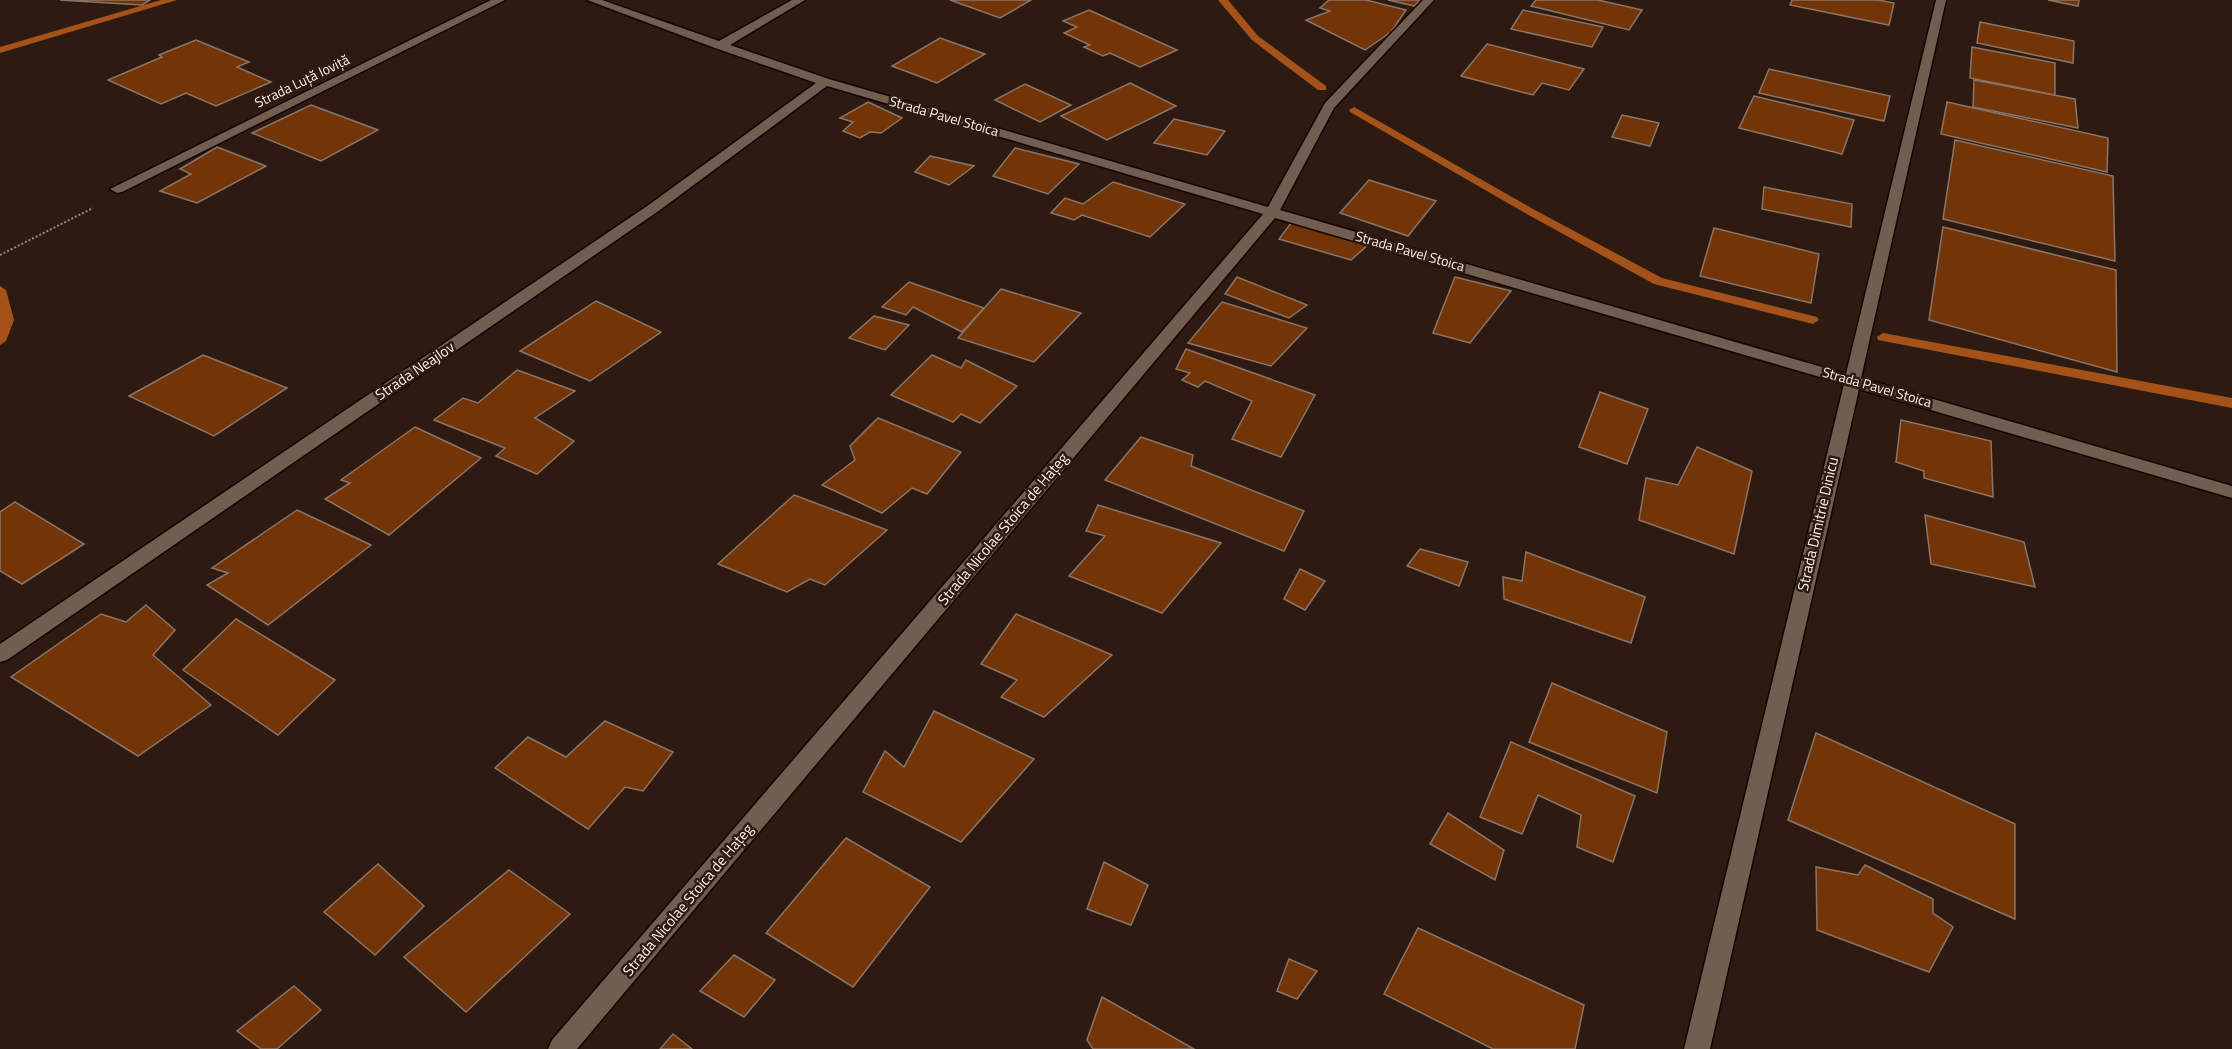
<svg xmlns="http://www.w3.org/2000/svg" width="2232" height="1049" font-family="'Titillium Web',sans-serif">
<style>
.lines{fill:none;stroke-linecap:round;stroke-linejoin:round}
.stream{fill:#a5521a;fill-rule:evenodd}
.building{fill:#733507;stroke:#8a7468;stroke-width:1.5}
.minor-casing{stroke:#140501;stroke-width:3}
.path{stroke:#9a8b82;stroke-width:2;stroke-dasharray:2 2;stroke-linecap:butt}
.minor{fill:#725d51;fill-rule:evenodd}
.labels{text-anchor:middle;stroke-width:5;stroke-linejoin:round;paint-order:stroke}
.far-street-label{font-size:14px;fill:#fff2eb;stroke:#2d1b11}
.street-label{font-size:15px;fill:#fff2eb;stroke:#2d1b11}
</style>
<rect width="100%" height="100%" fill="#2d1b11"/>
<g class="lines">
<g class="stream">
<polygon points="161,0 177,0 0,53 0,47"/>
<polygon points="1218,0 1228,0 1258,36 1326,86 1326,90 1318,90 1252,40"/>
<polygon points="1354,107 1533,209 1662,278 1817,317 1819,320 1813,324 1654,284 1525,213 1350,112 1349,110"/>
<polygon points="0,286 6,290 14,320 6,341 0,345"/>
<polygon points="1883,333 2232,398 2232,408 1878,340 1877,337"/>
</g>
</g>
<g class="building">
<polygon points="60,0 150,0 142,5"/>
<polygon points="950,0 1031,0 1000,18"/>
<polygon points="1329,0 1366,0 1406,10 1391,32 1365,50 1306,20 1330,11 1320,8"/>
<polygon points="1388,0 1420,0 1414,6"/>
<polygon points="1536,0 1598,0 1642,10 1629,30 1531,6"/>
<polygon points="1792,0 1878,0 1894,3 1889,25 1790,5"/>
<polygon points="2048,0 2079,0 2078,6"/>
<polygon points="1089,10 1177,50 1140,67 1110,53 1103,56 1084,47 1090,45 1064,33 1077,27 1063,21"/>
<polygon points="1523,10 1603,27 1592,47 1511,29"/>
<polygon points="1980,22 2074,41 2073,63 1977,43"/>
<polygon points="940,38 985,54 937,83 892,66"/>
<polygon points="196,40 249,62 237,67 271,82 216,106 186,93 161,104 108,80 162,57 159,55"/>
<polygon points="1487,44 1584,69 1569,90 1542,83 1533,95 1461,76"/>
<polygon points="1972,47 2055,63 2055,95 1970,78"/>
<polygon points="1769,69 1890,96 1884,121 1759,93"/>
<polygon points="1974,80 2075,99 2078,128 1973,107"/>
<polygon points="1130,83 1176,106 1107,140 1061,116"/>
<polygon points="1025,84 1071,105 1040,122 995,100"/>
<polygon points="1754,96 1854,120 1842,154 1739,128"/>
<polygon points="868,102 902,118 881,133 870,132 860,138 843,131 853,122 840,118"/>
<polygon points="1947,102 2108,138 2107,172 1941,134"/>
<polygon points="311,105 378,130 321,161 252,133"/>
<polygon points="1622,115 1659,123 1650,146 1612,137"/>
<polygon points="1174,119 1225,131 1207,155 1154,143"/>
<polygon points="1955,140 2113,176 2115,261 1943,219"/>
<polygon points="217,147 266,166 197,203 160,191 191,174 180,169"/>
<polygon points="1015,148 1079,164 1048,194 993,176"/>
<polygon points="930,156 974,166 949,185 915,172"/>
<polygon points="1369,180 1436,201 1408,236 1340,213"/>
<polygon points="1113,182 1185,204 1150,237 1082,215 1074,220 1051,213 1065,198 1083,204"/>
<polygon points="1764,187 1852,204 1851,227 1762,209"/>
<polygon points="1291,223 1369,244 1351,260 1279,239"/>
<polygon points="1943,227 2116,270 2117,372 1929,320"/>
<polygon points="1714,228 1819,254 1811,303 1700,276"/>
<polygon points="1237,277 1307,305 1289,318 1225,294"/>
<polygon points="1455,277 1511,291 1470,343 1433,333"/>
<polygon points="909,282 984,308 962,332 913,307 906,315 882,307"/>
<polygon points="1001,289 1081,313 1034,362 958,338"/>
<polygon points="596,301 661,332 590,381 520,351"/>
<polygon points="1222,302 1307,328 1271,366 1188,343"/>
<polygon points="874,316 909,325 885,350 849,338"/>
<polygon points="1186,349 1315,395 1281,457 1232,439 1252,401 1205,381 1198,387 1182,380 1190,373 1176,369"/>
<polygon points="203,355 287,388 214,436 129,396"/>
<polygon points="932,355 961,368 966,360 1017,386 980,423 961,414 953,422 891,395"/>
<polygon points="517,370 575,391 535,418 574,441 537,474 496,456 505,448 434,420 463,398 478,403"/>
<polygon points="1600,392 1648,409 1627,464 1579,447"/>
<polygon points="878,418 961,452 927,494 912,488 882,513 822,485 855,460 850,446"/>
<polygon points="1901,420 1991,441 1993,497 1924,478 1924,471 1896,462"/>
<polygon points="415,427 481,458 389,535 325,499 350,483 341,480"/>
<polygon points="1141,437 1193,455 1191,466 1304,511 1284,551 1105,480"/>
<polygon points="1697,447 1752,471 1734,554 1639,520 1646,478 1678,485"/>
<polygon points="794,495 887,530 825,585 810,579 787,592 718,564"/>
<polygon points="15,502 84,544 22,584 0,571 0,512"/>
<polygon points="1098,505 1221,543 1162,613 1069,576 1105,536 1086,531"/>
<polygon points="297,510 371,545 268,625 207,585 228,573 212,568"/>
<polygon points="1925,515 2024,542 2035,587 1931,564"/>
<polygon points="1420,549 1468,562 1459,586 1407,566"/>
<polygon points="1526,552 1645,597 1631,643 1504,599 1503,577 1522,581"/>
<polygon points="1300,569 1325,581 1305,610 1284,599"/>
<polygon points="146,605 175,630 153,655 211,705 138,756 11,677 101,614 126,622"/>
<polygon points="1016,614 1112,655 1044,717 1001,697 1017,680 981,664"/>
<polygon points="236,619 335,680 278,735 183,670"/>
<polygon points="1552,683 1667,732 1657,793 1529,742"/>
<polygon points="934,711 1034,759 961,842 863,792 885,751 904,767"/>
<polygon points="605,721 673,752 643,791 625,787 588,829 495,768 528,737 566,757"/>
<polygon points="1816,733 2015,824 2015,919 1788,820"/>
<polygon points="1511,742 1635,796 1613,862 1577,847 1581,815 1538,795 1522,834 1480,817"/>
<polygon points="1448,813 1504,850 1495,880 1430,844"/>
<polygon points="846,838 930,887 853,987 766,933"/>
<polygon points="1104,862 1148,885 1131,925 1087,909"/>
<polygon points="378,864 424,906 375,955 324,912"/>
<polygon points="1865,865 1933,899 1933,913 1953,927 1929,972 1817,930 1816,867 1858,875"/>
<polygon points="509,870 570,914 466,1012 404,957"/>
<polygon points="1418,928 1584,1005 1575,1049 1493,1049 1384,994"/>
<polygon points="734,955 775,980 744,1017 700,991"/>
<polygon points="1289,959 1317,971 1297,999 1277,991"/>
<polygon points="294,986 321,1010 277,1049 261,1049 237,1031"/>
<polygon points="1102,997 1194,1049 1093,1049 1087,1040"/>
<polygon points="673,1034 692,1049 660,1049"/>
</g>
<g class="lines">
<defs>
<g id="minor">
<polygon points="491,0 505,0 122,192 117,193 110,189"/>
<polygon points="587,0 602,0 719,41 792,0 805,0 730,45 829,79 1268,207 1325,103 1423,0 1434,0 1334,108 1280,210 1846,374 1936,0 1946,0 1861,378 2232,486 2232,498 1859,389 1710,1049 1684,1049 1844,384 1275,218 577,1049 548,1049 552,1040 1263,214 827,86 660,210 7,660 0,662 0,644 650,204 816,83 715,48"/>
</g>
</defs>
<use href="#minor" class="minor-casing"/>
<polyline class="path" points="0,255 93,208"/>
<use href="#minor" class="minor"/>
</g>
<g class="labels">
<g class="far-street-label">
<text transform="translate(302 81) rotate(-26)" y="5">Strada Luță Ioviță</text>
<text transform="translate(944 116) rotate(16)" y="5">Strada Pavel Stoica</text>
<text transform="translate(1410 251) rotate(16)" y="5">Strada Pavel Stoica</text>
<text transform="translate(1877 387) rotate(16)" y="5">Strada Pavel Stoica</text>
</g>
<g class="street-label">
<text transform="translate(415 371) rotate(-34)" y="5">Strada Neajlov</text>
<text transform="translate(1818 524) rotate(-77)" y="5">Strada Dimitrie Dinicu</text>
<text transform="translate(1003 529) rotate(-50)" y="5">Strada Nicolae Stoica de Hațeg</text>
<text transform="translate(688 900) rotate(-50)" y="5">Strada Nicolae Stoica de Hațeg</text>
</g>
</g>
</svg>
